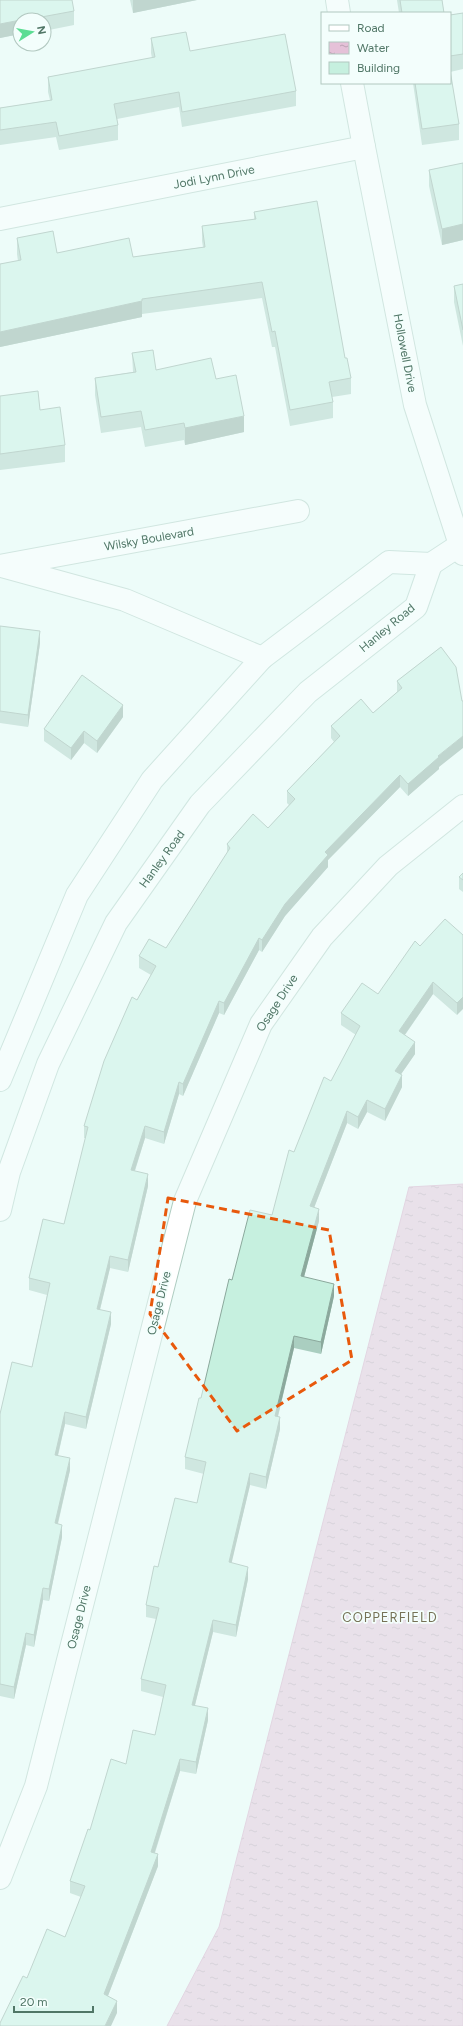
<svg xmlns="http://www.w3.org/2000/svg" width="463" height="2026" font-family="Figtree,sans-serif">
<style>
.water{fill:url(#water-ripples);stroke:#d6a8c5}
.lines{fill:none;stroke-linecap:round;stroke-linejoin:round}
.minor-casing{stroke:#afccc1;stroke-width:24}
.secondary-casing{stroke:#aecec3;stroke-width:24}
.minor{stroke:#fff;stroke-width:22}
.secondary{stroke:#fff;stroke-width:22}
.wall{fill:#aacec0}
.shaded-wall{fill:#8ba89c}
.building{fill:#c6f0df;stroke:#8ba89c}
.marked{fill:none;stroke:#e8590c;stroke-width:3;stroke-dasharray:8 5;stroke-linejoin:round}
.labels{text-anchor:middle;stroke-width:3.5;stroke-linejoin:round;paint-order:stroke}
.street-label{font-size:12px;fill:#507666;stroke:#f3fefc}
.neighbourhood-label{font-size:13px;letter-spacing:1px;fill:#767256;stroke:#f3fefc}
</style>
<defs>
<pattern id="water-ripples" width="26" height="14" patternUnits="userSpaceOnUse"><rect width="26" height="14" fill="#e5c1d8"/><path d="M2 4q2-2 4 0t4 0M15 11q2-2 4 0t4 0" fill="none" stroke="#bca1b3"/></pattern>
</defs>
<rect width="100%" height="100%" fill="#edfcf9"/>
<polygon class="water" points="463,1184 463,2026 167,2026 219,1927 409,1187"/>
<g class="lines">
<defs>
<g id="minor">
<polyline points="337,0 339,13"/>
<polyline points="364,147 415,405 463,554"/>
<polyline points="0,219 364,147 352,83"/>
<polyline points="0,566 298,511"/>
<polyline points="5,567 125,600 262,658"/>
<polyline points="0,1878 36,1786 185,1201 261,1024 322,937 388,866 463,806"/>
</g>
<g id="secondary">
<polyline points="431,564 463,543"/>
<polyline points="0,1080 77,895 152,780 262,658 389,562 431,564"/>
<polyline points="0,1210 9,1172 48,1064 116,923 200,804 308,692 416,607 431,564"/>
</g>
</defs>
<use href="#minor" class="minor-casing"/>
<use href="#secondary" class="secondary-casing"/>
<use href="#minor" class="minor"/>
<use href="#secondary" class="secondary"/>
</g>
<g class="wall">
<polygon points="0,0 74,11 74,25 44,31 44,20 20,20 20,34 0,38"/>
<polygon points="130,0 197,0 133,13"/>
<polygon points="397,0 442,0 444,13 399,13"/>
<polygon points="463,13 463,69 450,72 459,124 459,140 422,145 413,83 450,83 450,15"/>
<polygon points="151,38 190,51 296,91 296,106 182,127 179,107 117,119 118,125 118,140 59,150 56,137 0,145 0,108 50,100 48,92 48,77 152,58 151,53"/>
<polygon points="463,163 463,240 442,245 429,186 429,170"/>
<polygon points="254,212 345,358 351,378 351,394 332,397 333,402 333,418 290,426 275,347 272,347 262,298 142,314 142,317 0,347 0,264 18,261 17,254 17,238 57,253 133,257 203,247 202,241 202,226 254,220"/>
<polygon points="463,284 463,346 454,302 454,286"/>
<polygon points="132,353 156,370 216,379 244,432 185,445 184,440 145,447 141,427 101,433 95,395 95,378 133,372"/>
<polygon points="0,396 40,410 65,445 65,462 0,470"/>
<polygon points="0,626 40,643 28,727 0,723"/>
<polygon points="441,647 439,769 408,796 400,787 328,860 328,867 285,916 262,952 259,950 224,1015 219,1013 183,1096 179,1094 164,1144 145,1138 135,1171 148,1186 128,1272 110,1268 100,1310 111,1324 86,1429 65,1424 58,1456 70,1470 58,1524 62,1537 49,1601 43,1600 34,1647 26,1645 14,1699 0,1696 0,1414 32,1367 47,1295 29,1290 29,1278 64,1224 86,1138 84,1138 84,1126 137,1000 151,975 139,968 139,956 166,948 227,854 227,844 268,828 289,805 287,803 287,791 334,742 331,738 331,726 373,713 397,692 397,681"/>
<polygon points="123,717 97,753 84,743 71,760 44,741 44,729"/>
<polygon points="463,873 463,892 459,889 459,877"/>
<polygon points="463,935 457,1015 433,994 405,1035 415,1054 401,1074 402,1087 385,1121 367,1112 358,1129 347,1123 314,1208 319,1221 304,1277 334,1296 321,1354 294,1348 278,1417 280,1429 266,1489 250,1485 231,1563 248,1579 236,1637 213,1632 195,1705 208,1720 196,1774 180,1771 155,1853 158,1866 108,1996 117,2013 27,1978 65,1937 81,1897 70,1893 70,1881 90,1830 126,1764 155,1735 163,1697 141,1691 141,1679 156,1619 146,1617 146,1605 158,1567 197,1503 204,1474 185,1469 185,1457 201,1398 232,1280 272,1215 294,1152 356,1035 341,1025 341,1013 378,994 420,946"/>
</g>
<g class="shaded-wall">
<polygon points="133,0 197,0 133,13"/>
<polygon points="36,17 36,20 20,20 20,34 0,38 0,24"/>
<polygon points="463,224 463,240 442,245 442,229"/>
<polygon points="142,301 142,317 0,347 0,332"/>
<polygon points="244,416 244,432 185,445 185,428"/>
<polygon points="40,631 40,643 28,727 28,715"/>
<polygon points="123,705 123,717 97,753 97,741"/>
<polygon points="84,731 84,743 71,760 71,748"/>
<polygon points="463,736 463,748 439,767 439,769 408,796 408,784 438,756"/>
<polygon points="400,775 400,787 328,860 328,867 285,916 262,952 262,940 285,904 325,852"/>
<polygon points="259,938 259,950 224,1015 224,1003"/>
<polygon points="433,982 433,994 399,1043 399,1031"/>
<polygon points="463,997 463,1009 457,1015 457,1003"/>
<polygon points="219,1001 219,1013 183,1096 183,1084"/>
<polygon points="415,1042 415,1054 395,1083 395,1071"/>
<polygon points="402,1075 402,1087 385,1121 385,1109"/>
<polygon points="179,1082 179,1094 164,1144 164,1132"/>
<polygon points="367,1100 367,1112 358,1129 358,1117"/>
<polygon points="347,1111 347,1123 310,1218 310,1206"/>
<polygon points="145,1126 145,1138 131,1182 131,1170"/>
<polygon points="148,1174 148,1186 128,1272 128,1260"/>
<polygon points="319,1209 319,1221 301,1288 301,1276"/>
<polygon points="110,1256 110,1268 97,1321 97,1309"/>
<polygon points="334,1284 334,1296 321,1354 321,1342"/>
<polygon points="111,1312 111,1324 86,1429 86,1417"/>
<polygon points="294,1336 294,1348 275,1428 275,1416"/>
<polygon points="65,1412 65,1424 55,1467 55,1455"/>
<polygon points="280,1417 280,1429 266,1489 266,1477"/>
<polygon points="70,1458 70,1470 55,1535 55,1523"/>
<polygon points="250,1473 250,1485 229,1574 229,1562"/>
<polygon points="62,1525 62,1537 49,1601 49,1589"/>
<polygon points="248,1567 248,1579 236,1637 236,1625"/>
<polygon points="43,1588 43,1600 34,1647 34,1635"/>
<polygon points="213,1620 213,1632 192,1717 192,1705"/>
<polygon points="26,1633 26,1645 14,1699 14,1687"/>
<polygon points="208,1708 208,1720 196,1774 196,1762"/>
<polygon points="180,1759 180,1771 151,1864 151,1852"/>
<polygon points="158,1854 158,1866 104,2006 104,1994"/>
<polygon points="117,2001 117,2013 111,2026 105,2026"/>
</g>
<g class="building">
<polygon points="0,0 72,0 74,11 36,18 36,17 0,24"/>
<polygon points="400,0 442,0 444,13 402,13"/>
<polygon points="463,13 463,54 450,56 450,15"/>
<polygon points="186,32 190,51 285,34 296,91 182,112 179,92 114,104 118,125 59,136 56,122 0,130 0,108 52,100 48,77 155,57 151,38"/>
<polygon points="450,70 459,124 422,129 415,83 450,83"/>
<polygon points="463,163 463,224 442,229 429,170"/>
<polygon points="317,201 345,358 347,358 351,378 329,382 333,402 290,410 275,331 272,332 262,282 142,299 142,301 0,332 0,264 21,260 17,238 53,231 57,253 129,238 133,257 205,247 202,226 256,219 254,212"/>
<polygon points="463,284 463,330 454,286"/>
<polygon points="153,350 156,370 211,358 216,379 236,375 244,416 185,428 184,423 145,430 141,411 101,417 95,378 136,372 132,353"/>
<polygon points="38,391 40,410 60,407 65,445 0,454 0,396"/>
<polygon points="0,626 40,631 28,715 0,711"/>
<polygon points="441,647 456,667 462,701 463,701 463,736 438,756 439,757 408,784 400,775 325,852 328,855 285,904 262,940 259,938 224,1003 219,1001 183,1084 179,1082 164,1132 145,1126 131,1170 148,1174 128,1260 110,1256 97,1309 111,1312 86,1417 65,1412 55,1455 70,1458 55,1523 62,1525 49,1589 43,1588 34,1635 26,1633 14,1687 0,1684 0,1414 12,1362 32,1367 50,1283 29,1278 43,1219 64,1224 88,1127 84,1126 104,1061 132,997 137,1000 156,966 139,956 149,939 166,948 230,848 227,844 253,814 268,828 295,799 287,791 340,736 331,726 361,699 373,713 402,688 397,681"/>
<polygon points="82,675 123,705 97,741 84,731 71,748 44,729"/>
<polygon points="463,873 463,880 459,877"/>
<polygon points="445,919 463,935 463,997 457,1003 433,982 399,1031 415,1042 395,1071 402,1075 385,1109 367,1100 358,1117 347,1111 310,1206 319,1209 301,1276 334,1284 321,1342 294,1336 275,1416 280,1417 266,1477 250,1473 229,1562 248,1567 236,1625 213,1620 192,1705 208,1708 196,1762 180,1759 151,1852 158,1854 104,1994 117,2001 105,2026 0,2026 0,2023 23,1976 27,1978 47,1929 65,1937 85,1886 70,1881 88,1829 90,1830 111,1759 126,1764 133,1730 155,1735 166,1685 141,1679 159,1608 146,1605 154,1566 158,1567 175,1498 197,1503 206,1462 185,1457 199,1398 201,1398 229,1279 232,1280 250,1210 272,1215 289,1150 294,1152 324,1077 331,1081 360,1026 341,1013 362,983 378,994 415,941 420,946"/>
</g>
<path d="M0 0H463V2026H0ZM168,1198L329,1230L352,1360L237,1431L150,1314Z" fill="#edfcf9" fill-opacity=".55" fill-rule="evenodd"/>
<path class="marked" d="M168,1198L329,1230L352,1360L237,1431L150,1314Z"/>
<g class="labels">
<g class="street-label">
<text transform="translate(214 177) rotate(-11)" y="4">Jodi Lynn Drive</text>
<text transform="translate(405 353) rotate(79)" y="4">Hollowell Drive</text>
<text transform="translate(149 539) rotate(-10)" y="4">Wilsky Boulevard</text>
<text transform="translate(387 628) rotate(-40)" y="4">Hanley Road</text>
<text transform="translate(162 859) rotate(-54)" y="4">Hanley Road</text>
<text transform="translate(277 1003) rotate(-57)" y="4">Osage Drive</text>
<text transform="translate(159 1303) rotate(-76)" y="4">Osage Drive</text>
<text transform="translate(79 1617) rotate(-76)" y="4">Osage Drive</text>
</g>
<g class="neighbourhood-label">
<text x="390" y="1622">COPPERFIELD</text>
</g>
</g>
<rect x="321" y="12" width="130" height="72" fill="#f3fefc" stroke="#b2c8c0"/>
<rect x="329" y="25" width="20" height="6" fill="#ffffff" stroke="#b2c8c0"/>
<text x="357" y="32" font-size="12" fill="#507666">Road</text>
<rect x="329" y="42" width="20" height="12" fill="url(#water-ripples)" stroke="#b2c8c0"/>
<text x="357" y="52" font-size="12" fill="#507666">Water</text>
<rect x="329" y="62" width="20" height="12" fill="#c6f0df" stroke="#b2c8c0"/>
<text x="357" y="72" font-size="12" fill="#507666">Building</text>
<g transform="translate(32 32) rotate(79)"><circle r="19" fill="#f3fefc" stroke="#b2c8c0"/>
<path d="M0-3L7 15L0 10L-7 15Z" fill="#5bdd93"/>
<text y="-6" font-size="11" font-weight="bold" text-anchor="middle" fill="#507666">N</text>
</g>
<path d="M14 2006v6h79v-6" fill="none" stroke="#507666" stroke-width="2"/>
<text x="20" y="2006" font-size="12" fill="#507666" stroke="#f3fefc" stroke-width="3" paint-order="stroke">20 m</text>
</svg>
